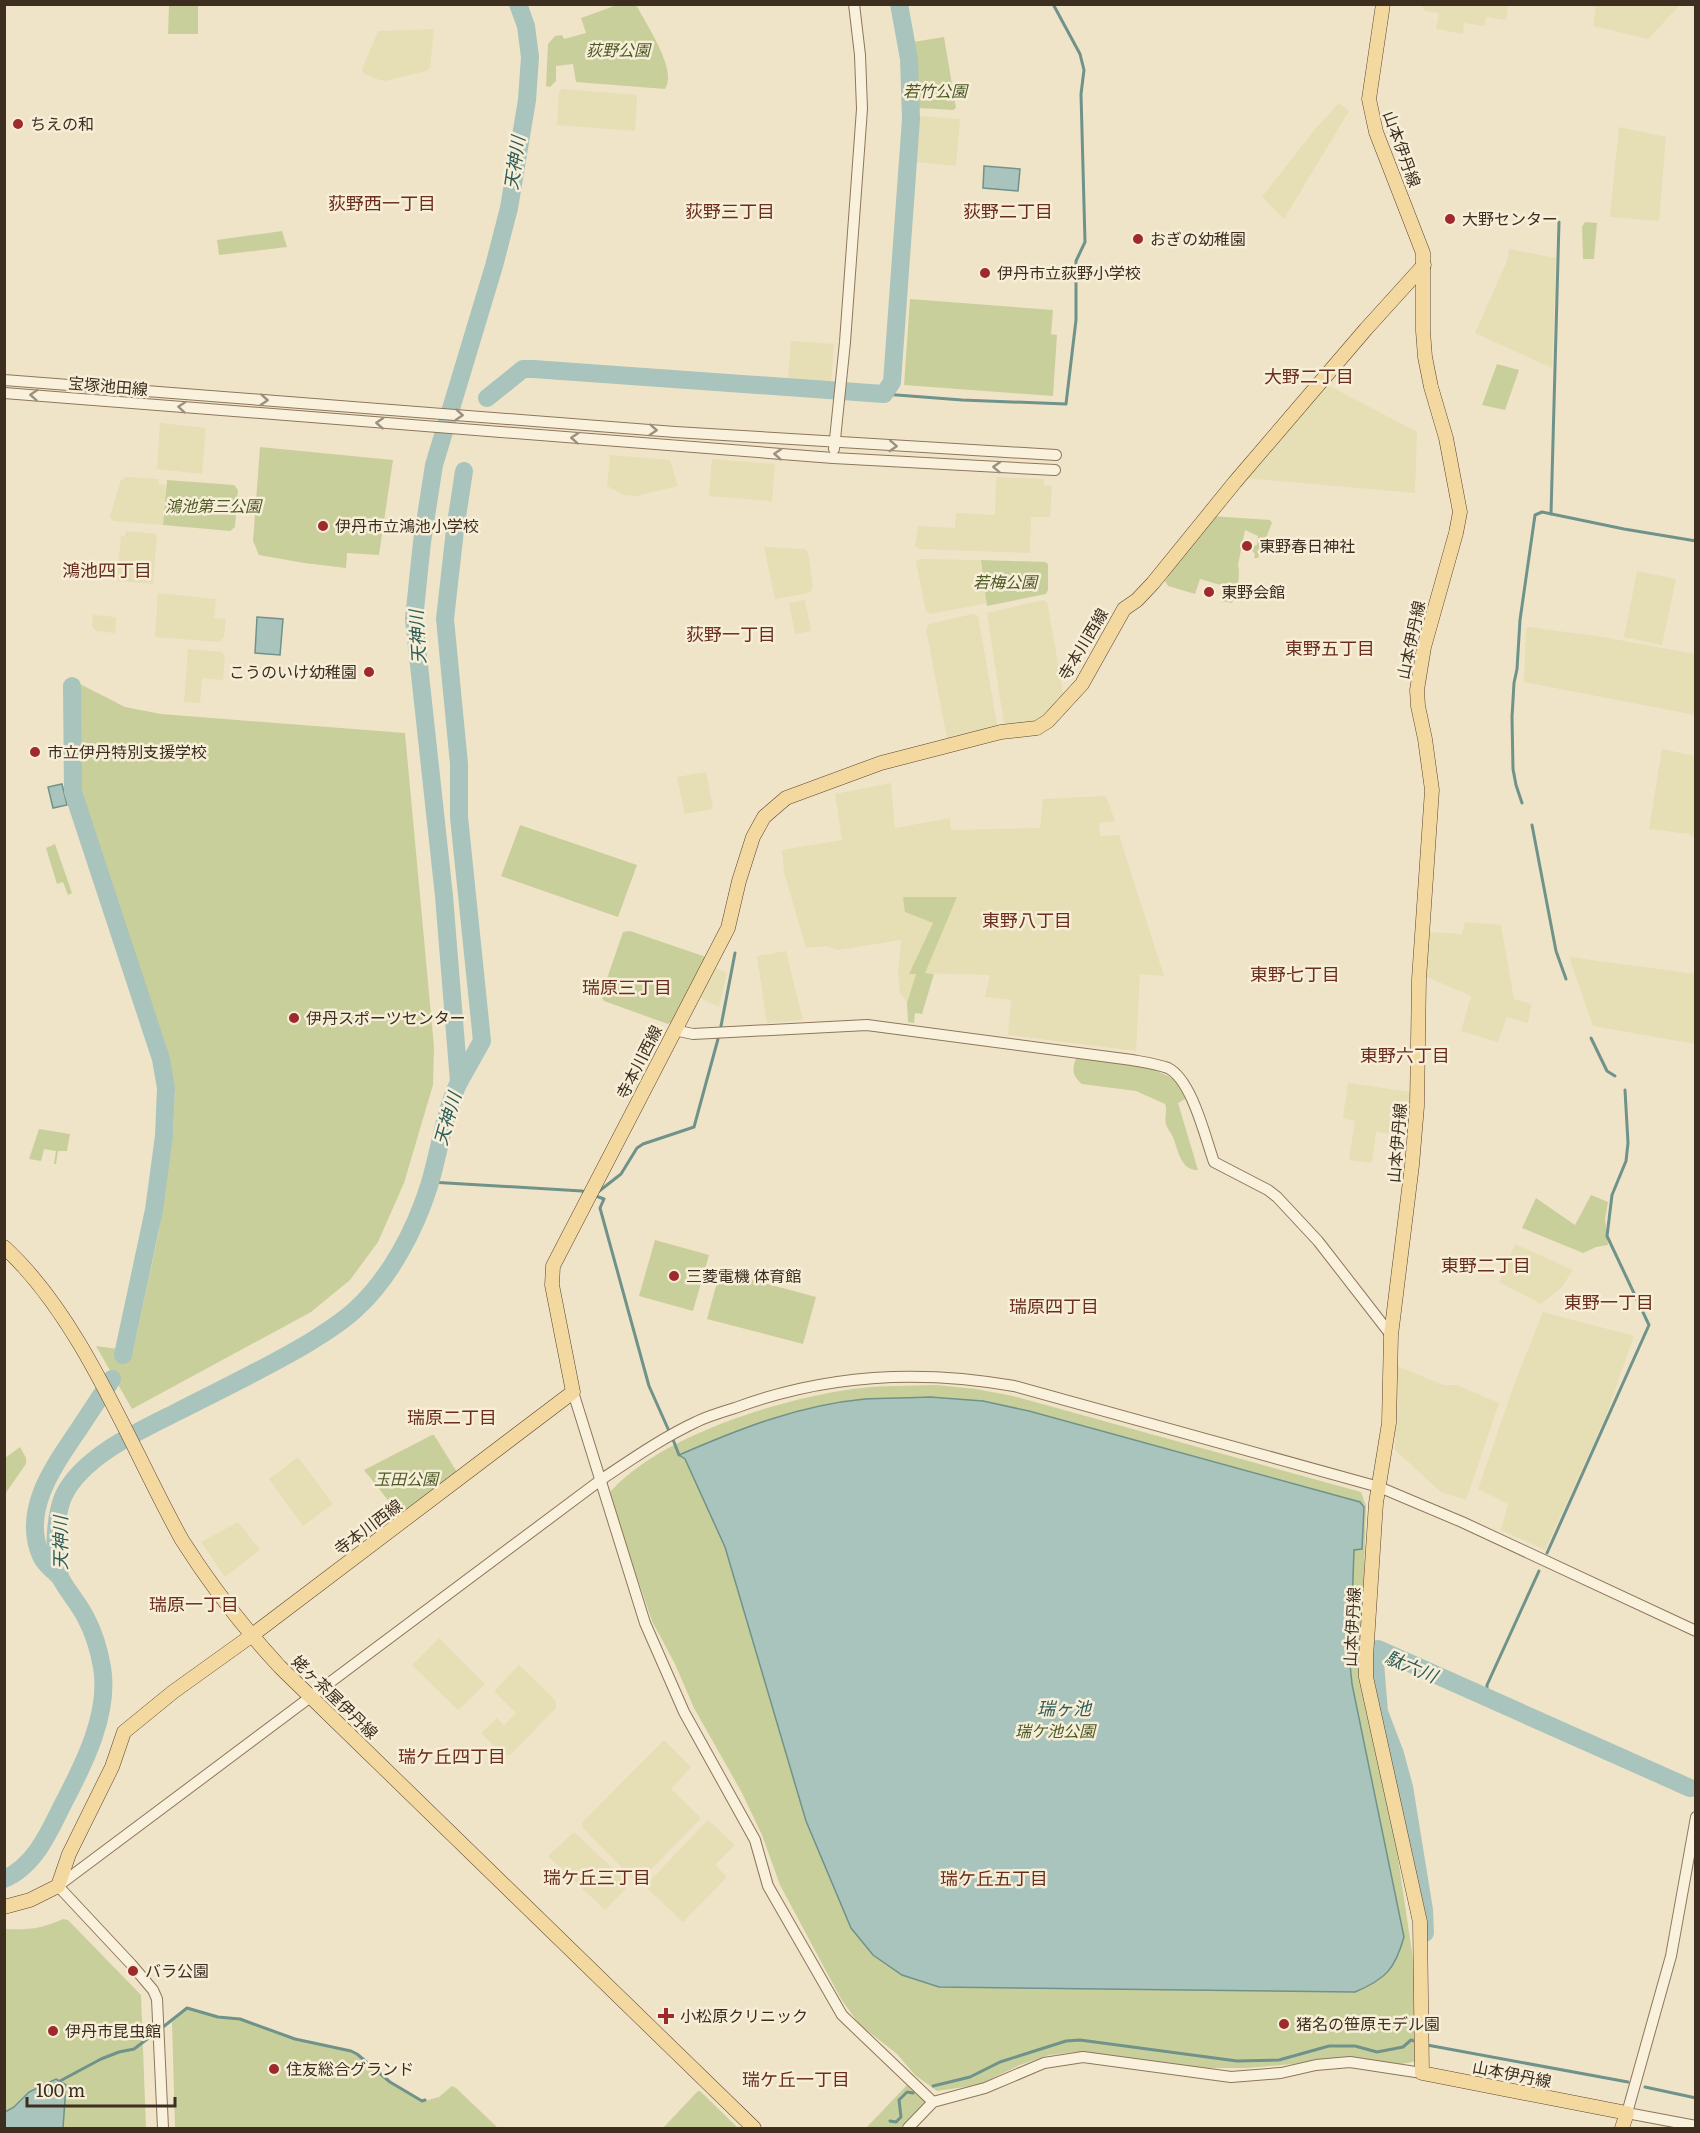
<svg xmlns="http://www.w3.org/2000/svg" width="1700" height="2133" font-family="Literata,'Noto Sans JP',serif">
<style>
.farmland{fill:#e6deb5}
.green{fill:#c9cf9b}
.water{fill:#a9c4bc;stroke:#6f938a;stroke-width:1.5}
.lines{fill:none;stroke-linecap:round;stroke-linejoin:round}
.stream{stroke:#6f938a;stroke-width:3}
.river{stroke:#a9c4bc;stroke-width:18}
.minor-casing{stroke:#8d765c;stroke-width:12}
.major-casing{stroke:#5b4430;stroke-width:15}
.minor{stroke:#faf1dc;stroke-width:10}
.major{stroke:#f3d9a0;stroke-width:14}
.oneway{stroke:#9c907e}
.poi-dot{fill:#9e2a2b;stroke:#f7eed8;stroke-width:2}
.labels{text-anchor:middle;stroke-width:5;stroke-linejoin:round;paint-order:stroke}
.park-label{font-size:16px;font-style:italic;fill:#4d5a26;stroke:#f7eed8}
.poi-label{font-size:16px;fill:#3d2e20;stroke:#f7eed8;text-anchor:start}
.street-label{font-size:16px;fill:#3d2e20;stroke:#f7eed8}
.water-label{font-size:18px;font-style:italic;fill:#2f5d5a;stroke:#f7eed8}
.neighbourhood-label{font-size:18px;fill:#6b2e1e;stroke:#f7eed8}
</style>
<rect width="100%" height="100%" fill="#f0e4c8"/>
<g class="farmland">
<polygon points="1452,5 1462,6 1508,5 1506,20 1486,17 1484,26 1464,23 1463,34 1436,29 1439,13 1425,11 1422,5 1419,5"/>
<polygon points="1586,5 1680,4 1680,5 1648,39 1593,26 1596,7"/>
<polygon points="434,29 430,68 426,71 386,81 376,79 364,74 362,70 378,31"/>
<polygon points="562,89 637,95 635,131 557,125 559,92"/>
<polygon points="1339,103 1349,111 1284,219 1262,197 1316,128"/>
<polygon points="919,116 960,119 956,166 915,162"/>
<polygon points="1619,127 1666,137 1659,221 1610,217"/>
<polygon points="1509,249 1556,258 1552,368 1475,333 1507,261"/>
<polygon points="791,341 834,344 831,382 788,378"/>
<polygon points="1324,383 1417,432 1415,493 1243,478"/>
<polygon points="160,423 206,428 202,474 157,469"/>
<polygon points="610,455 670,460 678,486 637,496 624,495 607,486"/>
<polygon points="712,459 775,464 772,501 709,496"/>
<polygon points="126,477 159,479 158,484 166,485 163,525 113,521 110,516 121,480"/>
<polygon points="996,477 1044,479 1044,485 1052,485 1050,517 1031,517 1030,553 919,549 915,546 918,526 955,528 956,513 995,515"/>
<polygon points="126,531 157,534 153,584 117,581 121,536 125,536"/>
<polygon points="764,547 804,549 808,552 813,587 809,593 775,599"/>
<polygon points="919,559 981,560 987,603 931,614 926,611 916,562"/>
<polygon points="1637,571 1676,579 1662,645 1624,637"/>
<polygon points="158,593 216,599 214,618 226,619 224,637 219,642 155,637"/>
<polygon points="805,600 811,631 795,634 789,603"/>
<polygon points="1043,600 1047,602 1064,697 1041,721 1008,727 1004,724 987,613"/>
<polygon points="973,614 978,616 997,724 994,728 951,740 947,738 926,629 929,624"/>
<polygon points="93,615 116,617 115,633 96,631 92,626"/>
<polygon points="1529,627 1603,637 1695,654 1695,715 1524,682 1526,629"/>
<polygon points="188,649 221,652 225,656 223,680 202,678 200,703 184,702"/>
<polygon points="1662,749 1695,756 1695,838 1689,834 1649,829"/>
<polygon points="706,772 713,809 685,814 677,777"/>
<polygon points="891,783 895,828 950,818 951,830 1040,828 1043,799 1106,796 1115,821 1099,823 1100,836 1119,835 1164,976 1140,974 1136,1051 1008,1035 1011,1000 985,997 990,975 924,973 957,897 905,912 933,923 910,973 917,973 907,1003 900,993 898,975 901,940 837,950 827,946 806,948 784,872 782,850 842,840 835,794"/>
<polygon points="1465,922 1501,925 1514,999 1531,1004 1528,1023 1507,1017 1498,1042 1461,1031 1471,996 1425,976 1427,932 1462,934"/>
<polygon points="786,951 803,1020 767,1023 757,956"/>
<polygon points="1569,957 1695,974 1695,1044 1593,1026"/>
<polygon points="714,967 727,973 719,1007 700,998"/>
<polygon points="1348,1083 1411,1092 1407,1136 1376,1132 1372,1163 1349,1160 1355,1121 1343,1118"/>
<polygon points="1515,1244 1573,1270 1561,1288 1541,1304 1499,1282"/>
<polygon points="1543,1312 1634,1336 1606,1416 1545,1550 1501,1530 1508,1504 1478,1489 1515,1382"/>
<polygon points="1397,1366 1444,1385 1457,1385 1499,1403 1466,1500 1441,1492 1395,1450"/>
<polygon points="298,1457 333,1504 303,1526 269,1479"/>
<polygon points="238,1522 260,1550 225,1577 201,1542"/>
<polygon points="439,1638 485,1684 458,1710 412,1665"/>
<polygon points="519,1665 556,1701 556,1708 510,1755 503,1755 481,1733 497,1718 504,1725 516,1713 494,1691"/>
<polygon points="664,1740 691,1767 671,1789 701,1818 641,1880 633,1879 583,1828 582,1823"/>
<polygon points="708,1820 735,1845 715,1865 727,1877 683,1922 645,1886"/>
<polygon points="574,1832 625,1880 626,1889 605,1910 548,1856"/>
</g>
<g class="green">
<polygon points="169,5 198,5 198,34 168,34"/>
<path d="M617,5H635L638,8C647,26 678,71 665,89L576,82L573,64L556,66V81L550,87L546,86L548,44L555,36L562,35L564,39L586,33L581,18Z"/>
<polygon points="944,37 956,108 953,110 919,108 913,42"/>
<polygon points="1585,222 1597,223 1594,259 1583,259 1582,227"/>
<polygon points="282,231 287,247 219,255 217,240"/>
<polygon points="910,299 1053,310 1051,334 1057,335 1053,396 904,385"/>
<polygon points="1497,364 1519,370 1505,410 1482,405"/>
<polygon points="260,447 393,460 379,555 347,553 346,568 304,563 259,555 253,541"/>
<polygon points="167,480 234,485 238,490 235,527 230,531 163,525"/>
<path d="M1211,516L1270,520L1272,523L1258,558H1254L1255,554L1252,551L1253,546L1257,545L1258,536L1245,530L1238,565C1241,575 1236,584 1239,595L1233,599L1232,603L1221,601L1224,586L1200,579L1195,594L1168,586L1165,581L1168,577L1167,576Z"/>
<polygon points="981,560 1045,562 1048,564 1048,590 1046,594 987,606"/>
<polygon points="80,684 125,707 161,714 405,733 434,1047 433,1085 404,1183 378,1242 350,1280 311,1312 132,1409 96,1346 133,1351 159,1231 173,1135 175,1089 169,1057 81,791"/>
<polygon points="520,825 637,865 618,917 501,876"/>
<polygon points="55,844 72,893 68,895 63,882 57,884 46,848"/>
<polygon points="903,897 957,897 925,973 934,974 922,1014 915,1013 914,1023 908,1022 907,1003 916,974 909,974 933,923 905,912"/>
<polygon points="630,931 706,957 678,1019 668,1024 604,1001 601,996 623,932"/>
<path d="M1076,1058C1100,1061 1155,1065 1173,1079C1180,1084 1183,1092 1185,1099L1178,1103L1198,1170C1181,1171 1178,1150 1173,1137C1171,1133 1167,1128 1166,1124C1164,1117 1168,1111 1165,1104L1136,1091L1082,1084C1072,1076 1072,1069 1076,1058Z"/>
<polygon points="39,1129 70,1134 67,1151 58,1151 56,1164 54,1164 56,1151 44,1149 41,1161 29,1159"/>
<polygon points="1591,1195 1608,1202 1605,1219 1608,1245 1596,1247 1583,1253 1522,1228 1536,1198 1575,1225"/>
<polygon points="655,1240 709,1255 693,1311 639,1296"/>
<polygon points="720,1271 816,1297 803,1344 707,1319"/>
<path d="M936,1385L976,1389L1013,1396L1361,1492L1366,1506L1361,1676L1396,1845L1412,1952L1416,1989L1417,2061L1397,2065L1329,2059L1293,2064L1246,2068H1200L1076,2052L1049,2055L1020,2065L978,2085L937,2091L915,2075L897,2054L859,2024L841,1999L780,1885L762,1835L742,1793L694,1708L675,1664L652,1621L610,1498L611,1491C662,1435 780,1399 853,1389C881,1385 909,1386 936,1385Z"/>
<polygon points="432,1435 434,1435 457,1472 403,1515 399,1514 364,1470"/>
<polygon points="20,1447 26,1458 26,1464 5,1494 5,1458"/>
<path d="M63,1919L68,1920L141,1995L146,2128H5V1929C28,1930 41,1929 63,1919Z"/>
<polygon points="187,2009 215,2017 241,2020 295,2040 351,2052 357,2054 390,2083 421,2102 439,2097 452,2086 456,2088 498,2128 175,2128 172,2022"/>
<polygon points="909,2083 927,2101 900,2128 866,2128"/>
<polygon points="698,2091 700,2091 738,2128 663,2128"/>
</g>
<g class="water">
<polygon points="984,166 1020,169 1018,191 983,188"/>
<polygon points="257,617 283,619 280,655 255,653"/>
<polygon points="62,784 67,805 53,808 48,787"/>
<path d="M930,1397L983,1401L1029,1411L1360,1502L1364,1507L1362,1549L1354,1550L1350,1664L1352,1684L1404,1937C1395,1969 1386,1979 1355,1992L939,1987L902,1975L873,1955L851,1928L806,1821L725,1547L685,1459L679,1455C739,1429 799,1405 865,1399C886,1398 908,1398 930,1397Z"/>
<polygon points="56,2079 66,2085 63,2128 5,2128 5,2112 14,2107 29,2092"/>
</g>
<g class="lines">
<g class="stream">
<polyline points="884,394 962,400 1066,404 1076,320 1076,261 1085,242 1081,94 1084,70 1080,54 1053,4"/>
<polyline points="1551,514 1559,222"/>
<polyline points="1522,803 1516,785 1513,769 1512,717 1514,683 1517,669 1520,620 1535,515 1542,512 1624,529 1696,541"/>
<polyline points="1532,825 1556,951 1566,979"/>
<polyline points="721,1026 735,953"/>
<polyline points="1591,1038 1607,1071 1615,1076"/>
<polyline points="430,1182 582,1191 587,1193"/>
<polyline points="598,1192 621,1174 637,1148 643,1144 694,1127 718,1039"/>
<polyline points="593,1195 604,1199 600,1208 649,1386 669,1431"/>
<polyline points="672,1437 679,1455"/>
<polyline points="1547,1553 1649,1325 1607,1236 1612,1195 1626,1161 1628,1143 1625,1090"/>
<polyline points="1491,1699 1487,1693 1487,1685 1539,1571"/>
<polyline points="163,2027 187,2008 218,2017 240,2019 295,2039 351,2051 357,2054 390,2082 422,2101 425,2100"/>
<polyline points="1427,2045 1628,2082"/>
<polyline points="60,2081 101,2059 119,2052 134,2049 155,2033"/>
<polyline points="933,2086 970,2077 1000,2062 1066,2041 1080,2040 1237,2061 1279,2060 1329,2046 1355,2046 1377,2052 1403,2047 1411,2040 1418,2042"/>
<polyline points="1645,2087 1696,2098"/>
<polyline points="890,2121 896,2122 901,2117 899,2100 907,2092 913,2093"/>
</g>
<g class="river">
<polyline points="487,398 523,369 533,369 884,394 892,382 911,119 909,59 899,4"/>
<polyline points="72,686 73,792 161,1059 166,1088 164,1136 154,1210 123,1355"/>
<polyline points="459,1082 482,1041 459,817 459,764 445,619 455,530 464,471"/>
<path d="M60,1577C54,1571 44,1564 41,1556C21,1510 54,1466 79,1429C90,1412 101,1396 112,1379"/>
<path d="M4,1879C35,1866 49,1832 63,1804C84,1764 110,1713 102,1667C99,1650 94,1633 86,1618C79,1604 68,1592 61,1579C52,1560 55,1517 63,1497C81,1457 139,1431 177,1412C220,1390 264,1369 305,1345C323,1334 341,1323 356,1309C390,1278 415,1230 429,1186C440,1151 443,1115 459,1082L444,896L414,619L422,542L434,465L494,266L509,208L527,100L530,57L526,26L518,4"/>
<polyline points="1425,1933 1424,1910 1404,1787 1395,1754 1379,1712 1374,1651 1378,1649 1690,1788"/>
</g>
<defs>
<g id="minor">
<polyline points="4,380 675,432 1056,455"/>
<polyline points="4,393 833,458 1055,470"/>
<polyline points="834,449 845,342 862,109 860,55 854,4"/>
<path d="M674,1030L693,1034L867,1025L1132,1060C1143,1062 1157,1064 1168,1068C1192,1080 1205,1137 1214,1162L1268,1190L1277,1197L1318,1241L1391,1335"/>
<polyline points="573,1392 645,1623 684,1712 755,1840 768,1886 842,2015 933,2102"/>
<polyline points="1696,1817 1671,1956 1627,2113 1696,2126"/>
<path d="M163,2128L157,1999L153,1990L131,1964L58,1886L602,1479C632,1459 662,1438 696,1422C708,1416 722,1412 735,1408C826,1374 918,1369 1014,1386L1379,1487L1462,1522L1696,1631"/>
<polyline points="908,2128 933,2102 985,2088 1044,2063 1083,2057 1231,2077 1281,2073 1316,2065 1350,2062 1422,2073"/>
</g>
<g id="major">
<polyline points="1383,4 1369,99 1376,132 1423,253 1423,331 1425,357 1431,387 1446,438 1460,512 1456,533 1424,647 1417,690 1418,706 1425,739 1432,790 1419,979 1417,1106 1412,1165 1391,1335 1389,1423 1376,1503 1366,1657 1366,1677 1420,1922 1422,2073 1627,2113 1622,2128"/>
<path d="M4,1247C83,1319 130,1447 182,1540C211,1586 243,1627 280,1667L754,2128"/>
<polyline points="4,1907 30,1900 58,1886 69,1854 112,1767 124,1732 173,1692 251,1636 573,1392 552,1285 553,1266 728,928 739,881 753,837 764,817 786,798 881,763 1001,732 1037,728 1048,721 1082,684 1124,609 1137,600 1153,583 1235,482 1366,329 1424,265"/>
</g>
</defs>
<use href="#minor" class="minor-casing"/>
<use href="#major" class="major-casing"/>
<use href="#minor" class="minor"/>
<use href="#major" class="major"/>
</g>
<defs><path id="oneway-chevron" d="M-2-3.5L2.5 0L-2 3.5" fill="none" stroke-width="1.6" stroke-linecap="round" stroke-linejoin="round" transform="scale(1.5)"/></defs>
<g class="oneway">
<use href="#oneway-chevron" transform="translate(34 395) rotate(-176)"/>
<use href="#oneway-chevron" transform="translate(264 400) rotate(4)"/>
<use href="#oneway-chevron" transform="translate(182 407) rotate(-175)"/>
<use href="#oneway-chevron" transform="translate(459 415) rotate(4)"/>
<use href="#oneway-chevron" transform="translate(380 423) rotate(-176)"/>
<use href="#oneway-chevron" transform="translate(653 430) rotate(4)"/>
<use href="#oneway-chevron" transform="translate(575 438) rotate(-176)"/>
<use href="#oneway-chevron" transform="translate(893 446) rotate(3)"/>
<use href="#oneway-chevron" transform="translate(778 454) rotate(-176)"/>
<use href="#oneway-chevron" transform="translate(997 467) rotate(-177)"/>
</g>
<g class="poi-dot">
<circle cx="18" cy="124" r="6"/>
<circle cx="1450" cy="219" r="6"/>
<circle cx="1138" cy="239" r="6"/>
<circle cx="985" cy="273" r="6"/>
<circle cx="323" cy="526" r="6"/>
<circle cx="1247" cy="546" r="6"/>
<circle cx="1209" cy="592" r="6"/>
<circle cx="369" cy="672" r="6"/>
<circle cx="35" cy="752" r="6"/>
<circle cx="294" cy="1018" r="6"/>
<circle cx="674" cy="1276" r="6"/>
<circle cx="133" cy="1971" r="6"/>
<path d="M663 2007h6v6h6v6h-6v6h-6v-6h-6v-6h6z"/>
<circle cx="1284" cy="2024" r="6"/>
<circle cx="53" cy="2031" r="6"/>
<circle cx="274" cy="2069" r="6"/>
</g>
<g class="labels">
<g class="park-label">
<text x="618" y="56">荻野公園</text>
<text x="935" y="97">若竹公園</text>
<text x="213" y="512">鴻池第三公園</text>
<text x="1005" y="588">若梅公園</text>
<text x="406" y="1485">玉田公園</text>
<text x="1055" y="1737">瑞ケ池公園</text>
</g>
<g class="poi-label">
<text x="30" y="130">ちえの和</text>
<text x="1462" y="225">大野センター</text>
<text x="1150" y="245">おぎの幼稚園</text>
<text x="997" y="279">伊丹市立荻野小学校</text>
<text x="335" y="532">伊丹市立鴻池小学校</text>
<text x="1259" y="552">東野春日神社</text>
<text x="1221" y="598">東野会館</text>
<text x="357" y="678" text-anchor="end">こうのいけ幼稚園</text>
<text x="47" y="758">市立伊丹特別支援学校</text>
<text x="306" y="1024">伊丹スポーツセンター</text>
<text x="686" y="1282">三菱電機 体育館</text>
<text x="145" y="1977">バラ公園</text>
<text x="680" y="2022">小松原クリニック</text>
<text x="1296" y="2030">猪名の笹原モデル園</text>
<text x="65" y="2037">伊丹市昆虫館</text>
<text x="286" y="2075">住友総合グランド</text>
</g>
<g class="street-label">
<text transform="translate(1402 149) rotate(70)" y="6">山本伊丹線</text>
<text transform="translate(108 386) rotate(5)" y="6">宝塚池田線</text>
<text transform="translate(1411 640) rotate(-78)" y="6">山本伊丹線</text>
<text transform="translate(1083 644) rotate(-59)" y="6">寺本川西線</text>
<text transform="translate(639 1062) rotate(-63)" y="6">寺本川西線</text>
<text transform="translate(1397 1143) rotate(-85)" y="6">山本伊丹線</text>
<text transform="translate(368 1527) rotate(-37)" y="6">寺本川西線</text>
<text transform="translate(1352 1627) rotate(-87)" y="6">山本伊丹線</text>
<text transform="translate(335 1697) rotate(44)" y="6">姥ヶ茶屋伊丹線</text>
<text transform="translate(1512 2074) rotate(11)" y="6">山本伊丹線</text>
</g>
<g class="water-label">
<text transform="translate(515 163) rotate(-82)" y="6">天神川</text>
<text transform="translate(418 637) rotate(-93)" y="6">天神川</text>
<text transform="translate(448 1119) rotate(-74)" y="6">天神川</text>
<text transform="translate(61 1543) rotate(-90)" y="6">天神川</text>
<text transform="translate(1411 1667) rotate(23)" y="6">駄六川</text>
<text x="1064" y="1715">瑞ヶ池</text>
</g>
<g class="neighbourhood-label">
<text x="382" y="210">荻野西一丁目</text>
<text x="730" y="218">荻野三丁目</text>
<text x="1008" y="218">荻野二丁目</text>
<text x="1309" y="383">大野二丁目</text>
<text x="107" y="577">鴻池四丁目</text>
<text x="731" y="641">荻野一丁目</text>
<text x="1330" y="655">東野五丁目</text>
<text x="1027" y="927">東野八丁目</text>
<text x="1295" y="981">東野七丁目</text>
<text x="627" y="994">瑞原三丁目</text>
<text x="1405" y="1062">東野六丁目</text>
<text x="1486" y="1272">東野二丁目</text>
<text x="1609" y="1309">東野一丁目</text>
<text x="1054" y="1313">瑞原四丁目</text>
<text x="452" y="1424">瑞原二丁目</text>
<text x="194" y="1611">瑞原一丁目</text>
<text x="452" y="1763">瑞ケ丘四丁目</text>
<text x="597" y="1884">瑞ケ丘三丁目</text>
<text x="994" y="1885">瑞ケ丘五丁目</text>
<text x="796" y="2086">瑞ケ丘一丁目</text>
</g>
</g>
<rect width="1700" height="2133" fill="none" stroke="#3d2e20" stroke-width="12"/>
<path d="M27 2097v9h148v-9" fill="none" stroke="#3d2e20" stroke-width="3"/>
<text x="36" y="2097" font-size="18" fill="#3d2e20" stroke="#f7eed8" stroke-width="4.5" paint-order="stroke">100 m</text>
</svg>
